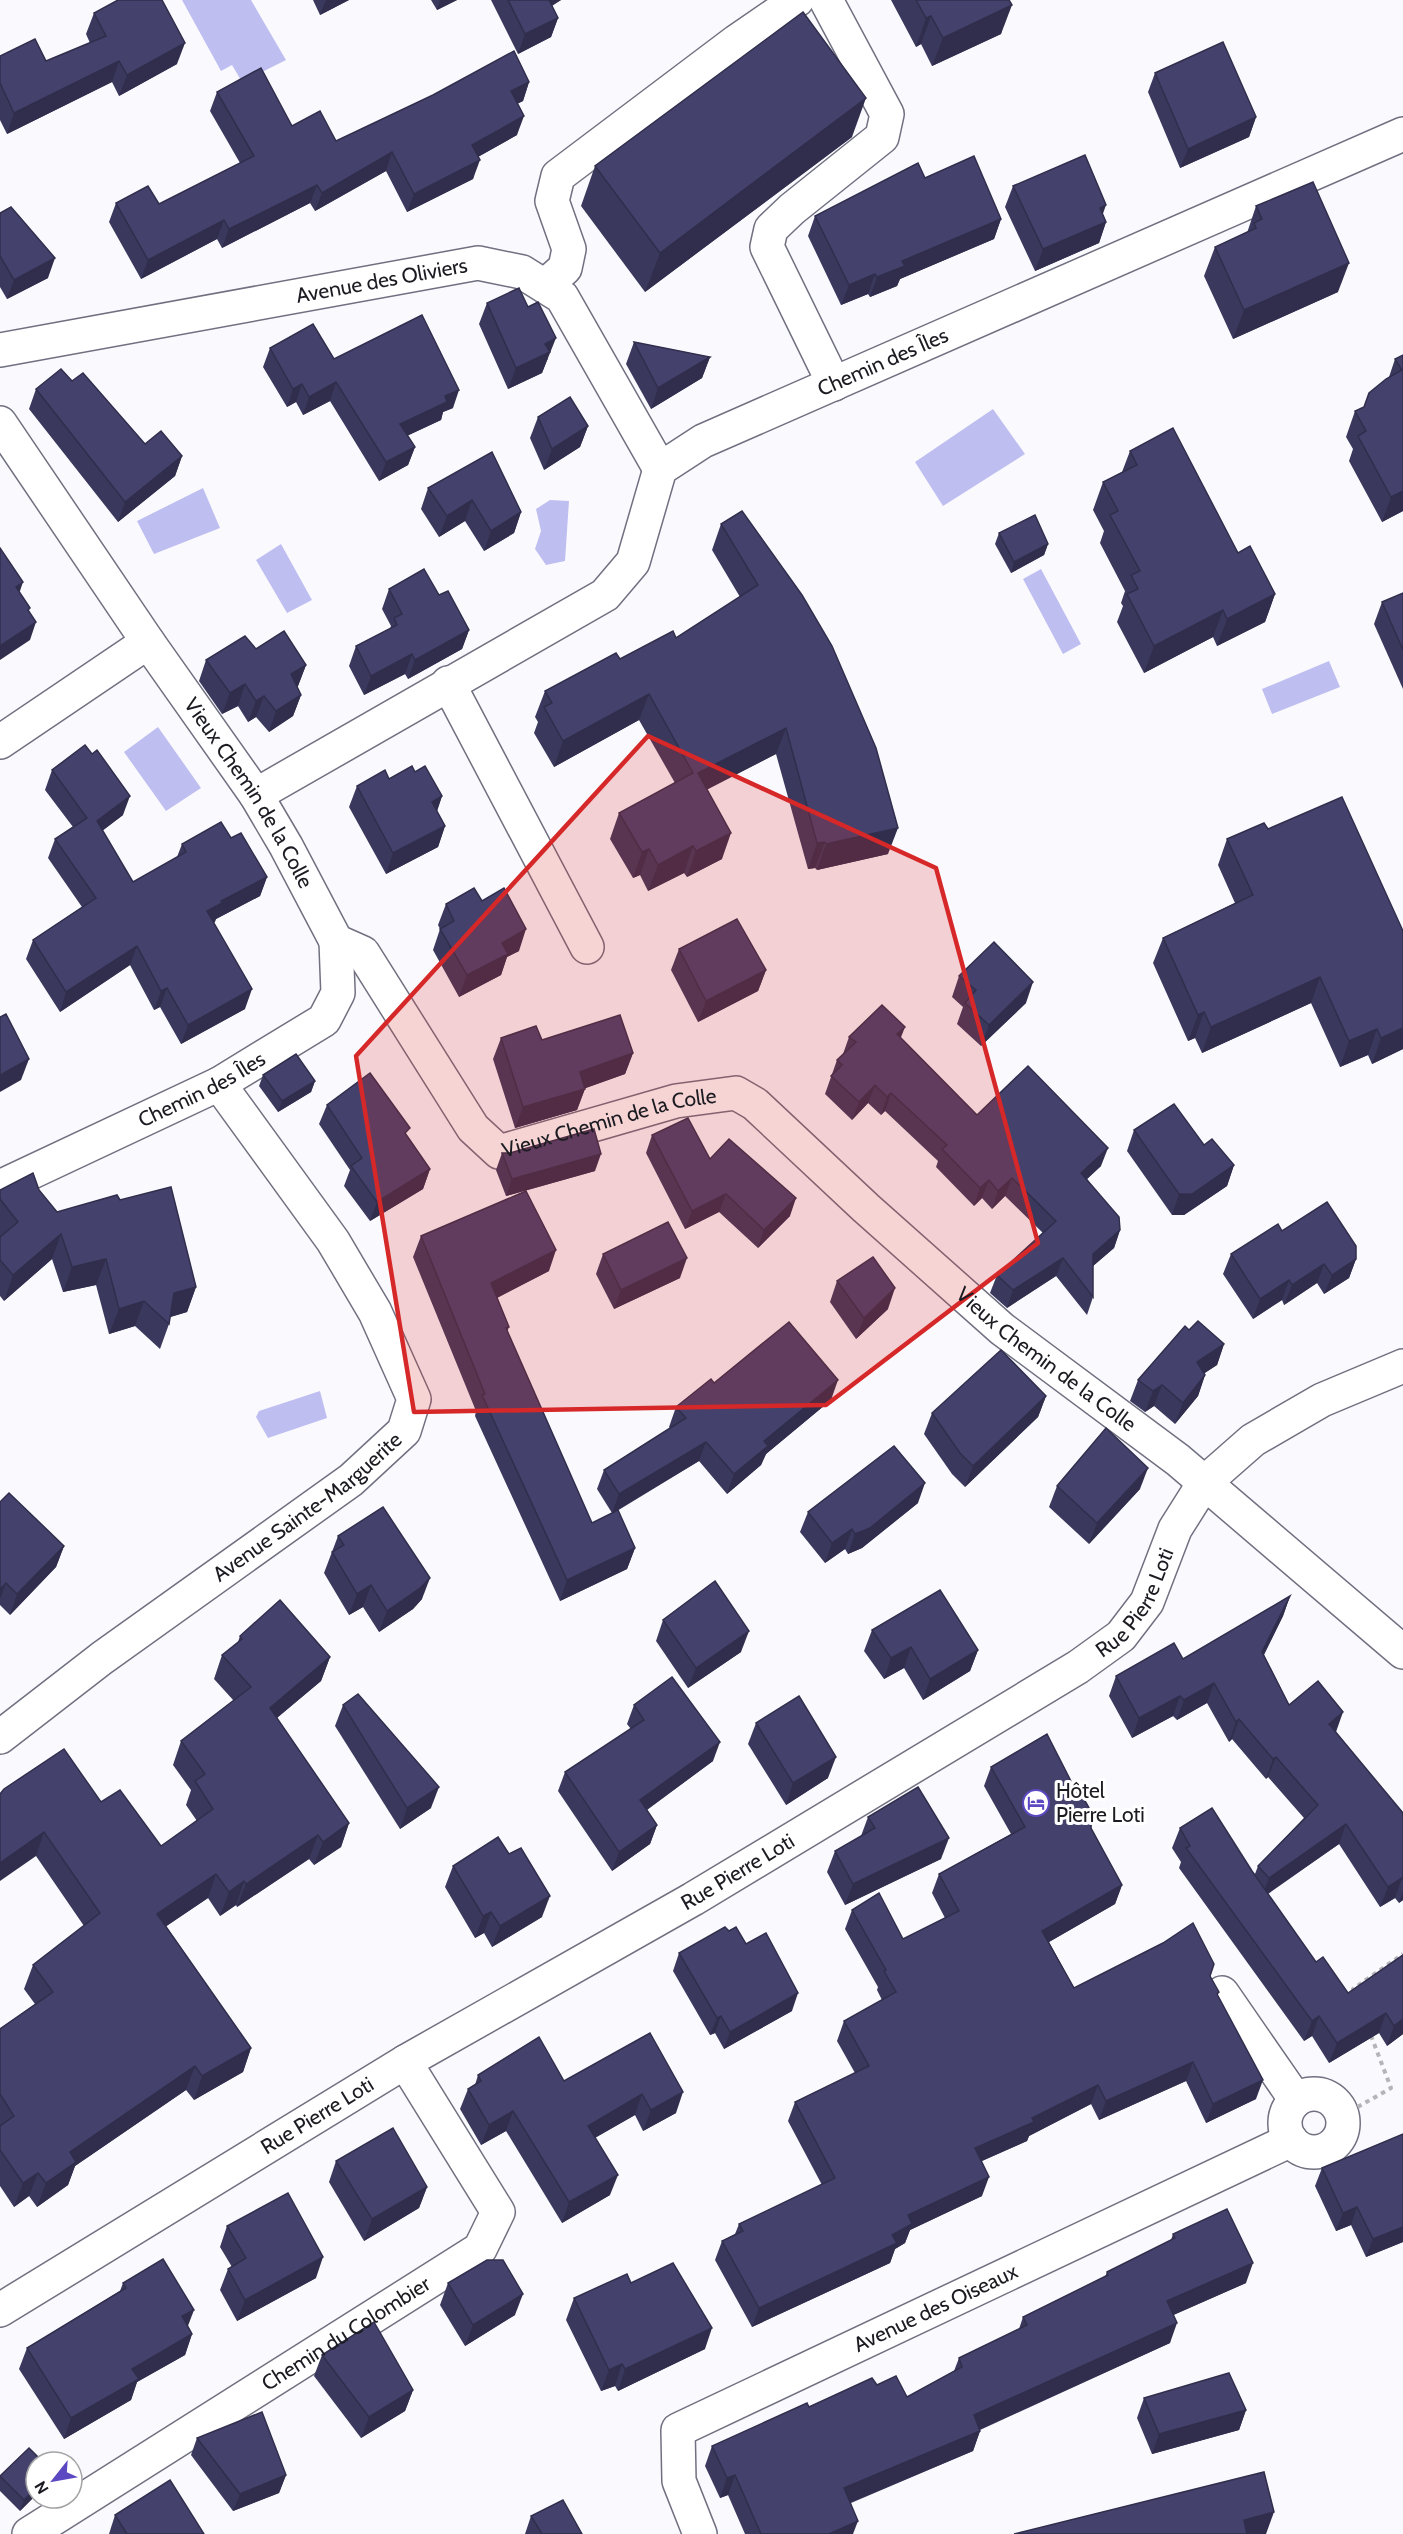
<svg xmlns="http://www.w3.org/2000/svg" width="1403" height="2534" font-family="Cabin,sans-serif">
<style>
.water{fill:#bfbef1}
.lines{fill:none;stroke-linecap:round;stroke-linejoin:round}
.minor-casing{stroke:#707081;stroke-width:36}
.path{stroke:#b4b4b9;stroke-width:4;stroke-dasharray:4.5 4.5;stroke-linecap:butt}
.minor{stroke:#fff;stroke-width:33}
.wall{fill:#3a395d}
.shaded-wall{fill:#302e4c}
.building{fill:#44426c;stroke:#302e4c;stroke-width:1.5}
.marked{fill:#d62828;fill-opacity:0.2;stroke:#d62828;stroke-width:4.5;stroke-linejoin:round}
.labels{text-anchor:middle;stroke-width:6;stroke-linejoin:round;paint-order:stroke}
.street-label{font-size:21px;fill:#1b1b22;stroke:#fff}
.poi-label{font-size:21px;fill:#1b1b22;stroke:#fff;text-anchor:start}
</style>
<rect width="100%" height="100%" fill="#fafafe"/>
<g class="water">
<polygon points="182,0 251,0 286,60 242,82 232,65 221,71"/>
<polygon points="993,409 1025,454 943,506 915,462"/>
<polygon points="203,488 220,528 154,554 137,521"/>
<polygon points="550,500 569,501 565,561 546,565 535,549 541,531 536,509"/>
<polygon points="281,544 312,600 287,613 256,560"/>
<polygon points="1041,569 1081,644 1063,654 1023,579"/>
<polygon points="1329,661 1340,687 1272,714 1262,689"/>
<polygon points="158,727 201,788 166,811 124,752"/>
<polygon points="320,1391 327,1418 268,1438 256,1417 259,1411"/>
</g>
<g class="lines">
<defs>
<g id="minor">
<polyline points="826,0 887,114 882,137 792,209 771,229 767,247 834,384"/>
<polyline points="545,286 565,268 569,249 552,201 558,176 737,41 797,0"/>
<path id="s1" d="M0,350L478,263L522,272L562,297L660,469"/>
<path id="s2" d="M0,423L148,642L256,795L286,846L336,941L363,953L473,1128L499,1152L676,1101L736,1093L755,1104L866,1208L1002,1329L1178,1460L1403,1652"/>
<polyline points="448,683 587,947"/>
<polyline points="0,742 148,642"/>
<path id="s3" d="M256,795L605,595L633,562L660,469L703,441L1403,134"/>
<path id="s4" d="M0,1187L219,1084L324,1020L338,993L336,941"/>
<path id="s5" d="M0,1737L102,1658L351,1480L404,1431L414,1399L375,1312L333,1241L219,1084"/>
<polyline points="1222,1993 1296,2100"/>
<circle cx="1314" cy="2123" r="29"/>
<path id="s6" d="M0,2310L405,2062L693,1899L1078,1667L1121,1636L1147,1602L1175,1529L1204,1483L1253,1440L1322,1400L1403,1366"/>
<path id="s7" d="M29,2534L480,2249L498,2212L405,2062"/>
<path id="s8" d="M700,2534L679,2481L678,2430L1291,2140"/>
</g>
</defs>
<use href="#minor" class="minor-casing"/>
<g class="path">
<polyline points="1354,1992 1353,1989 1403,1954"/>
<polyline points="1342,2116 1391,2088 1370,2033"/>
</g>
<use href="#minor" class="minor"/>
</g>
<g class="wall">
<polygon points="313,0 349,0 320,15"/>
<polygon points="431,0 457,0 437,10"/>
<polygon points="491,0 561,0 552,6 558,18 551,37 518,54"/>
<polygon points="891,0 1009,0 1001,34 932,66 921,44 916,47"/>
<polygon points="94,13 177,64 119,96 112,82 7,134 0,120 0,56 46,61 90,43 86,34"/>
<polygon points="1155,73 1256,117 1249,137 1180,168 1148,92"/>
<polygon points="529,82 523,101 517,104 517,135 478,157 473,179 407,212 386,171 315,211 310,203 222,248 217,239 141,279 109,222 116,203 159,204 240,163 210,111 217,92 292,126 336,141"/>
<polygon points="852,137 645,292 581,206 595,166"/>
<polygon points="925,178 1001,219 994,239 900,279 897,286 870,297 868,294 841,305 808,236 815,216"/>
<polygon points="1013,186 1103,215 1106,222 1099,243 1035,271 1005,207"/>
<polygon points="1256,206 1338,292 1233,339 1204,276 1215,247 1247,233"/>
<polygon points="0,213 48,278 7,299 0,287"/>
<polygon points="487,303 548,359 547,360 542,373 508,389 479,324"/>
<polygon points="634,342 710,357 702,378 651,409 626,364"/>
<polygon points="270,348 334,359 453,408 443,412 441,420 407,436 415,447 408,465 379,481 330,401 303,415 296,402 287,407 263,367"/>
<polygon points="1403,355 1403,511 1382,522 1349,461 1353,449 1346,437 1355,411 1364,407 1389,377 1395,359"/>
<polygon points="72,381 145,444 182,456 175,476 118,522 29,409 36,389"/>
<polygon points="538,417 588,426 580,447 544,470 530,438"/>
<polygon points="1130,451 1238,553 1275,594 1265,622 1217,646 1213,637 1144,673 1117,622 1123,606 1121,603 1125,591 1100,543 1104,531 1093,510 1103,482 1122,472"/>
<polygon points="428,488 521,512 514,533 484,551 465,521 439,537 421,509"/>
<polygon points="742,511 888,854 817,870 815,868 808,869 776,754 707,789 722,859 687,877 684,873 648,891 640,875 633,878 610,839 619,813 675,783 639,720 554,767 534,733 538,722 535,717 545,691 620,659 676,638 740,597 712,550 721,524"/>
<polygon points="999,533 1048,544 1044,555 1011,573 995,544"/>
<polygon points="389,589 439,595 469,630 462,649 408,679 405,674 364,695 349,666 356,646 390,629 391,626 382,609"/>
<polygon points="1403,593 1403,689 1374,624 1382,602"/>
<polygon points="256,649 306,665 298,686 297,687 301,695 293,716 269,732 256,717 248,722 238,706 222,714 199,681 206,660"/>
<polygon points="52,770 123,815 102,831 133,882 177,857 182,844 231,838 267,877 260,896 216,919 214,922 245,1009 181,1044 160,1007 154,1010 130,965 60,1012 26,959 33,940 82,907 48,858 55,839 73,827 45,790"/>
<polygon points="415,772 442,796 437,811 445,826 438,847 386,874 349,807 357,786 389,779"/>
<polygon points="1227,839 1403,1049 1372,1064 1368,1055 1340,1067 1311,1003 1202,1053 1195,1038 1188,1041 1153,963 1163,938 1235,903 1218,865"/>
<polygon points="482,901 519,951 507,957 501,975 459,997 433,950 440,929 438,925 446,904"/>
<polygon points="679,949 766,970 758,991 698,1022 671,970"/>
<polygon points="959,976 1026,1003 981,1046 957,1024 963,1007 952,997"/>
<polygon points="849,1037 901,1038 977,1115 1101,1166 1087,1179 1120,1230 1114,1248 1093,1266 1093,1297 1087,1315 1056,1276 1007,1308 990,1293 997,1275 1043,1233 1005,1196 992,1209 982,1198 974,1206 936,1167 938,1161 885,1111 881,1115 868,1103 852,1120 825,1094 837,1060 843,1054"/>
<polygon points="501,1038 542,1040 633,1053 625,1074 585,1088 577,1110 515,1128 493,1059"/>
<polygon points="263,1075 315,1081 311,1092 278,1112 259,1086"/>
<polygon points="327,1105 407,1136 430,1169 423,1189 370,1221 344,1186 350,1170 319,1124"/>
<polygon points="1134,1130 1204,1145 1234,1165 1227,1186 1184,1215 1172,1215 1127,1151"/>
<polygon points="652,1135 710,1159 790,1216 758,1248 719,1212 685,1229 646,1153"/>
<polygon points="502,1153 595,1171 506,1196 496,1170"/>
<polygon points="0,1190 39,1190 57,1212 120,1200 196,1287 187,1312 170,1317 169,1324 160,1349 135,1326 109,1334 96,1285 63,1292 52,1259 4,1301 0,1296"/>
<polygon points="1282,1231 1356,1259 1349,1278 1324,1294 1317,1283 1284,1305 1282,1300 1253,1319 1223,1274 1231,1254"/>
<polygon points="421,1236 549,1271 497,1298 509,1327 507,1332 592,1523 612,1513 597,1489 604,1470 670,1428 669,1427 676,1407 714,1383 831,1400 766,1454 761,1465 727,1494 699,1461 617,1511 635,1548 627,1569 560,1601 475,1416 476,1411 413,1257"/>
<polygon points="603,1254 680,1278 614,1309 596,1274"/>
<polygon points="837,1281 888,1309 856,1339 830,1302"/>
<polygon points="1189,1330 1224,1344 1217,1365 1204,1373 1205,1375 1198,1396 1175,1424 1154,1406 1145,1412 1130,1401 1138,1380"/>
<polygon points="1046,1396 1038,1417 965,1487 952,1474 924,1434 932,1413"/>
<polygon points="1057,1486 1140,1489 1089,1544 1049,1507"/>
<polygon points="0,1502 64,1546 56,1567 10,1615 0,1605"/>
<polygon points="918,1503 862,1548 848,1554 845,1549 825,1563 800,1532 808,1512"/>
<polygon points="338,1536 422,1599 413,1609 379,1632 363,1607 349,1615 324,1573"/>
<polygon points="1290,1596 1283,1616 1264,1655 1289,1705 1335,1732 1403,1813 1403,1900 1399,1903 1395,1898 1380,1907 1339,1844 1268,1894 1316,1962 1348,1993 1403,1955 1403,2034 1387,2046 1379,2033 1329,2063 1312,2036 1304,2041 1179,1868 1181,1862 1172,1848 1180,1828 1255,1874 1258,1866 1304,1818 1268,1777 1266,1779 1232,1739 1229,1742 1207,1703 1177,1720 1173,1716 1132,1738 1109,1696 1116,1676 1183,1659"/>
<polygon points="663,1620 741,1652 688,1688 656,1641"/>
<polygon points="872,1630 978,1650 970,1671 923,1700 904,1668 884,1679 864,1651"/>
<polygon points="240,1636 330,1657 321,1681 277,1718 349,1823 341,1847 314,1865 309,1859 237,1907 236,1905 220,1916 208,1898 166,1926 251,2048 243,2072 194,2100 186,2090 75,2166 68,2185 37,2207 29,2196 14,2207 0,2186 0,2029 35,2004 24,1989 33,1965 84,1926 36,1856 0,1794 101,1802 161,1846 197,1821 186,1805 191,1790 173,1765 181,1741 234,1701 214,1679 222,1655 238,1642"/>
<polygon points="343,1705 431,1808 400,1829 335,1726"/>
<polygon points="634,1705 713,1761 647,1810 657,1825 650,1844 612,1871 558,1791 565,1772 631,1729 627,1724"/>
<polygon points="756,1723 828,1778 786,1805 748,1744"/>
<polygon points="991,1767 1091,1828 1122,1885 1115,1904 1049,1942 1074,1988 1210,1976 1256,2099 1206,2123 1186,2081 1099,2120 1091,2104 1029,2136 1027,2141 982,2161 982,2196 910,2230 905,2243 895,2249 890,2263 752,2327 715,2260 722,2241 735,2234 739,2224 822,2185 788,2121 795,2102 855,2073 837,2041 844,2021 882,2000 877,1990 878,1987 845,1929 852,1910 903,1939 945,1918 932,1893 939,1874 1011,1834 984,1786"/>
<polygon points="868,1817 941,1859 845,1905 827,1872 835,1851 861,1836"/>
<polygon points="453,1866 542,1917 492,1947 484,1933 475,1938 445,1887"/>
<polygon points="729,1931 792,2011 724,2049 715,2033 710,2035 673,1971 679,1953"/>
<polygon points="650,2033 676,2113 643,2131 635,2115 595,2138 610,2195 562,2223 506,2131 481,2145 460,2109 468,2089 475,2085 478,2075 564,2081"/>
<polygon points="1403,2134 1403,2242 1366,2257 1351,2225 1336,2231 1315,2186 1322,2168"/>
<polygon points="336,2161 427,2187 419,2208 364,2241 329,2182"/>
<polygon points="227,2226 316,2278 237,2321 220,2290 228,2269 232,2267 220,2247"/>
<polygon points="1173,2234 1246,2283 1173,2315 1170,2343 980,2430 980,2431 973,2451 851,2503 853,2534 745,2534 728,2495 720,2498 705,2466 712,2446 809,2407 877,2385 907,2397 954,2371 959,2358 1019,2329 1023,2317 1105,2277 1107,2272 1171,2240"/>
<polygon points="123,2283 188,2326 192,2334 185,2355 137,2382 131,2400 64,2439 19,2369 27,2348 120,2291"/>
<polygon points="448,2283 515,2315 465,2346 440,2305"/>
<polygon points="574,2298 705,2349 618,2391 615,2386 601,2391 566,2320"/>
<polygon points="322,2355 413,2390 405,2411 361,2438 314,2376"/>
<polygon points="1144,2398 1246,2410 1239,2430 1152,2454 1137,2418"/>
<polygon points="197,2438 286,2475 279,2493 233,2511 191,2455"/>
<polygon points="36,2462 36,2495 20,2511 0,2491 0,2476"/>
<polygon points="115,2515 204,2534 109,2534"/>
<polygon points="531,2516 582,2534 525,2534"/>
</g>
<g class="shaded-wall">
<polygon points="326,0 349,0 320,15"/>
<polygon points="440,0 457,0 437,10"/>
<polygon points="543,0 561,0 538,13"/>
<polygon points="1012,5 1001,34 932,66 943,38"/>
<polygon points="931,16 921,44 916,47 926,18"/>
<polygon points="558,18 551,37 518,54 525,34"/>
<polygon points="185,43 177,64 119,96 127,75"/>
<polygon points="119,61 112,82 7,134 14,113"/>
<polygon points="529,82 523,101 504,110 511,91"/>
<polygon points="866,98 852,137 645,292 660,253"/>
<polygon points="524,116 517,135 465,164 472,145"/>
<polygon points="1256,117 1249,137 1180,168 1188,149"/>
<polygon points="392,152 386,171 315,211 322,193"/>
<polygon points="480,160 473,179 407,212 414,194"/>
<polygon points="317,185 310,203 222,248 229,229"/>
<polygon points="1106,205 1099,225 1106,222 1099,243 1035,271 1043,249 1100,208"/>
<polygon points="1001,219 994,239 900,279 897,286 870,297 877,277 902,261"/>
<polygon points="224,220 217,239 141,279 148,260"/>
<polygon points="55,258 48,278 7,299 14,280"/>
<polygon points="1349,263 1338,292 1233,339 1244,310"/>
<polygon points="875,274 868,294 841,305 849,285"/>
<polygon points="556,338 542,373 508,389 516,368 545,344"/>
<polygon points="710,357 702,378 651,409 658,388"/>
<polygon points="336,382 330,401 303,415 309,397"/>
<polygon points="302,384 296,402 287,407 293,389"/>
<polygon points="459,390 453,408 443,412 441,420 393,442 400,424 445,396"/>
<polygon points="588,426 580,447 544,470 552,449"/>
<polygon points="415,447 408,465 379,481 386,462"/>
<polygon points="182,456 175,476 118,522 125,502"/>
<polygon points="1403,491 1403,511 1382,522 1391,497"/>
<polygon points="472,500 465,521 439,537 447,516"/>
<polygon points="521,512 514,533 484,551 491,531"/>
<polygon points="1048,544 1044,555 1011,573 1014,562"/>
<polygon points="23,582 17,600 16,587"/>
<polygon points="1275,594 1265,622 1217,646 1227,619"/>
<polygon points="1223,610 1213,637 1144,673 1154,646"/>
<polygon points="36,622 30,640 0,660 0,646"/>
<polygon points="469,630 462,649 408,679 415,660"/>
<polygon points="412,654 405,674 364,695 371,676"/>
<polygon points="306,665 298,686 283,696 291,674"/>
<polygon points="245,684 238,706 222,714 230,693"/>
<polygon points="649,694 639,720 554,767 563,741"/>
<polygon points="301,695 293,716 269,732 276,711"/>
<polygon points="264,696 256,717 248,722 256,701"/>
<polygon points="786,728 776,754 689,799 698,773"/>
<polygon points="130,796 123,815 90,840 97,821"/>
<polygon points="442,796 435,817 432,802"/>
<polygon points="445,826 438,847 386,874 393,853"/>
<polygon points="898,828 888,854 817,870 826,844"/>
<polygon points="731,833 722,859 687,877 696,851"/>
<polygon points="825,842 815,868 808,869 817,843"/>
<polygon points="693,846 684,873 648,891 658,865"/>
<polygon points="649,849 640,875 633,878 642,852"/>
<polygon points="267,877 260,896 216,919 215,922 200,930 207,911 221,901"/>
<polygon points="526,929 519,951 507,957 501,975 459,997 467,975 502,943"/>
<polygon points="137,946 130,965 60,1012 66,992"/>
<polygon points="766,970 758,991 698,1022 706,1001"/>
<polygon points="1320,977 1311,1003 1202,1053 1211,1027"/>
<polygon points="1033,982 1026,1003 981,1046 989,1025"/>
<polygon points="167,988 160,1007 154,1010 161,991"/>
<polygon points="252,989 245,1009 181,1044 188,1025"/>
<polygon points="1204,1012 1195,1038 1188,1041 1198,1015"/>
<polygon points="905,1027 898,1045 897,1034"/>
<polygon points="1403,1028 1403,1049 1372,1064 1381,1038"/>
<polygon points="1377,1029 1368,1055 1340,1067 1349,1041"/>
<polygon points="633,1053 625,1074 575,1092 585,1089 577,1110 515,1128 523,1107 580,1072"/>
<polygon points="29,1059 21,1080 0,1092 0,1075"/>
<polygon points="315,1081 311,1092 278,1112 282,1101"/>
<polygon points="875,1085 868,1103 852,1120 859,1102"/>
<polygon points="891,1093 885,1111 881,1115 887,1097"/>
<polygon points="1108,1148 1101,1166 1074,1191 1081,1173"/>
<polygon points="601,1154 595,1171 506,1196 512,1179"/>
<polygon points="1234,1165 1227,1186 1184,1215 1172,1215 1179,1194"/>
<polygon points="430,1169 423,1189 370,1221 377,1202"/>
<polygon points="1012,1178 1005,1196 992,1209 998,1191"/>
<polygon points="989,1180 982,1198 974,1206 980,1188"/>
<polygon points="726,1194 719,1212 685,1229 692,1211"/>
<polygon points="796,1198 790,1216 758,1248 764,1230"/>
<polygon points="1120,1230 1114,1248 1086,1272 1093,1254"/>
<polygon points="61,1234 52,1259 4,1301 13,1275"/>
<polygon points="556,1250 549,1271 483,1305 491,1283"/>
<polygon points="687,1258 680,1278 614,1309 621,1290"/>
<polygon points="1063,1258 1056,1276 1007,1308 1013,1290"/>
<polygon points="106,1259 96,1285 63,1292 72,1267"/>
<polygon points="1356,1259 1349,1278 1324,1294 1332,1275"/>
<polygon points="1324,1264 1317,1283 1284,1305 1292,1285"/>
<polygon points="1289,1280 1282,1300 1253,1319 1260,1299"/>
<polygon points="196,1287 187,1312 164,1319 174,1293"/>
<polygon points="895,1288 888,1309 856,1339 864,1318"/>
<polygon points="144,1301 135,1326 109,1334 119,1309"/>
<polygon points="1224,1344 1217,1365 1190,1383 1197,1362"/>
<polygon points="1205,1375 1198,1396 1175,1424 1183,1403"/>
<polygon points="838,1380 831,1400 766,1454 761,1465 727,1494 734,1474 764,1441"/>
<polygon points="1162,1385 1154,1406 1145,1412 1153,1391"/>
<polygon points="1046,1396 1038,1417 965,1487 973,1466"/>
<polygon points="706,1442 699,1461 612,1513 619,1494"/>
<polygon points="1148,1468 1140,1489 1089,1544 1097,1523"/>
<polygon points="925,1483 918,1503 862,1548 848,1554 855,1534"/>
<polygon points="852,1529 845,1549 825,1563 832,1543"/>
<polygon points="64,1546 56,1567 10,1615 17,1594"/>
<polygon points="635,1548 627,1569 560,1601 567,1580"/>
<polygon points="430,1578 422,1599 413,1609 379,1632 387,1611"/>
<polygon points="6,1583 0,1599 0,1589"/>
<polygon points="371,1585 363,1607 349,1615 357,1594"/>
<polygon points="1290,1596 1283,1616 1255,1672 1262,1652"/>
<polygon points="749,1631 741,1652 688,1688 696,1668"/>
<polygon points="911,1647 904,1668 884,1679 891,1658"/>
<polygon points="978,1650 970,1671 923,1700 930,1679"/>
<polygon points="330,1657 321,1681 261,1731 270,1708"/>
<polygon points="1214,1683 1207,1703 1177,1720 1184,1700"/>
<polygon points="1180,1696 1173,1716 1132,1738 1139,1718"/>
<polygon points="1343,1712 1336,1732 1329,1724"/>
<polygon points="1239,1719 1232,1739 1229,1742 1236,1722"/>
<polygon points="720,1742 713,1761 634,1819 640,1800"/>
<polygon points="836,1757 828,1778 786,1805 793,1783"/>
<polygon points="1276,1757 1268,1777 1266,1779 1273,1759"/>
<polygon points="439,1787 431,1808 400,1829 407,1808"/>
<polygon points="349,1823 341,1847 314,1865 323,1842"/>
<polygon points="1346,1824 1339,1844 1261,1898 1269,1878"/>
<polygon points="657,1825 650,1844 612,1871 619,1852"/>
<polygon points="44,1832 36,1856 0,1881 0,1863"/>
<polygon points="318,1835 309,1859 237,1907 246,1884"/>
<polygon points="949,1838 941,1859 845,1905 853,1884"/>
<polygon points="216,1874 208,1898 149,1938 157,1914"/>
<polygon points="1402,1878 1395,1898 1380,1907 1388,1887"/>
<polygon points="244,1881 236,1905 220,1916 229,1892"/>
<polygon points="1122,1885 1115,1904 1035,1950 1042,1931"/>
<polygon points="1403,1891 1403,1900 1399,1903"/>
<polygon points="550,1896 542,1917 492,1947 500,1926"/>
<polygon points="491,1912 484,1933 475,1938 483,1916"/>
<polygon points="798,1993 792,2011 724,2049 730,2032"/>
<polygon points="1386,2013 1379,2033 1329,2063 1337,2043"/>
<polygon points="721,2016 715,2033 710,2035 717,2018"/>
<polygon points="1319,2016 1312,2036 1304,2041 1312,2021"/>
<polygon points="1403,2019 1403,2034 1387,2046 1394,2026"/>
<polygon points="251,2048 243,2072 194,2100 202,2076"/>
<polygon points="1193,2062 1186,2081 1099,2120 1106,2101"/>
<polygon points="195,2066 186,2090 75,2166 68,2185 37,2207 46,2183 70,2152"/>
<polygon points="1263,2080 1256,2099 1206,2123 1213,2104"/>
<polygon points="1098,2085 1091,2104 1029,2136 1027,2141 968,2167 975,2148"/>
<polygon points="683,2092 676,2113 643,2131 651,2110"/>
<polygon points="642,2094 635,2115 580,2146 588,2126"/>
<polygon points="513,2111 506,2131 481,2145 489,2125"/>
<polygon points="38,2173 29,2196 14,2207 23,2183"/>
<polygon points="618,2175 610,2195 562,2223 569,2202"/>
<polygon points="989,2177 982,2196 910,2230 905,2243 895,2249 890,2263 752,2327 759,2308 892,2235 908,2215"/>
<polygon points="427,2187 419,2208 364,2241 372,2219"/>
<polygon points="1357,2207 1351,2225 1336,2231 1343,2213"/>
<polygon points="1403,2227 1403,2242 1366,2257 1373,2239"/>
<polygon points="323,2257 316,2278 237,2321 245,2300"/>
<polygon points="1253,2263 1246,2283 1160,2321 1167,2301"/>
<polygon points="523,2294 515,2315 465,2346 473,2325"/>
<polygon points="194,2310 186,2331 182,2316"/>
<polygon points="1177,2323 1170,2343 967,2435 974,2415"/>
<polygon points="712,2328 705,2349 618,2391 625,2369"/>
<polygon points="192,2334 185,2355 137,2382 131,2400 64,2439 71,2418 132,2369"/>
<polygon points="622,2364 615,2386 601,2391 609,2370"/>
<polygon points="413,2390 405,2411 361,2438 369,2417"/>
<polygon points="1246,2410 1239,2430 1152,2454 1159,2434"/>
<polygon points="980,2431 973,2451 837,2508 844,2488"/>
<polygon points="286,2475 279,2493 233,2511 240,2494"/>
<polygon points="735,2475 728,2495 720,2498 727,2478"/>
<polygon points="36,2488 36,2495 20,2511 24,2500"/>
<polygon points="1274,2512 1266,2534 1239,2534 1244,2520"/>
<polygon points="858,2521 853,2534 829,2534"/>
</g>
<g class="building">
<polygon points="118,0 162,0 185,43 127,75 119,61 14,113 0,83 0,56 35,39 46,61 106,36 94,13"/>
<polygon points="508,0 549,0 558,18 525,34"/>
<polygon points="916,0 1009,0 1012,5 943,38 931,16 926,18"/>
<polygon points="803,12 866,98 660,253 595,166"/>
<polygon points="1223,42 1256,117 1188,149 1155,73"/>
<polygon points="514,51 529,82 511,91 524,116 472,145 480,160 414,194 392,152 322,193 317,185 229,229 224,220 148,260 116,203 148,186 159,204 254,156 217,92 261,68 292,126 320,111 336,141 433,95"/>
<polygon points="1085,155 1106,205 1100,208 1106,222 1043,249 1013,186"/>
<polygon points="974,156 1001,219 902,261 905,266 877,277 875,274 849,285 815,216 918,163 925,178"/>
<polygon points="1313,182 1349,263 1244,310 1215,247 1256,228 1254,223 1262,219 1256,206"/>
<polygon points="11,207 55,258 14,280 0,256 0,213"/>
<polygon points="519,288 528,307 538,302 556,338 545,344 550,352 516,368 487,303"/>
<polygon points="422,315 459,390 445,396 447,402 400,424 415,447 386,462 336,382 309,397 302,384 293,389 270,348 313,324 334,359"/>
<polygon points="634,342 710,357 658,388"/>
<polygon points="1403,355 1403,491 1391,497 1358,436 1366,431 1355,411 1364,407 1369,393 1386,379 1402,370 1395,359"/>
<polygon points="61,369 72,381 83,373 145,444 161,431 182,456 125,502 36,389"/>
<polygon points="570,397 588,426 552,449 538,417"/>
<polygon points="1173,428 1238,553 1250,546 1275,594 1227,619 1223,610 1154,646 1127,594 1138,589 1131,575 1140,571 1110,515 1118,511 1103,482 1137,465 1130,451"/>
<polygon points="492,452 521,512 491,531 472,500 447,516 428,488"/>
<polygon points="742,511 802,595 832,646 876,748 898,828 826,844 825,842 817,843 786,728 698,773 731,833 696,851 693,846 658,865 649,849 642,852 619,813 693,773 649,694 563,741 544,707 552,703 545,691 616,653 620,659 673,631 676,638 758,585 721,524"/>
<polygon points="1035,515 1048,544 1014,562 999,533"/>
<polygon points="0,548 23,582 16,587 30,608 28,610 36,622 0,646"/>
<polygon points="424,569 439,595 448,591 469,630 415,660 412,654 371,676 356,646 397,625 394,618 402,614 389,589"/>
<polygon points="1403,593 1403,650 1382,602"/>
<polygon points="284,631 306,665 291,674 301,695 276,711 264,696 256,701 245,684 230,693 206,660 245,636 256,649"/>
<polygon points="85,745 92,754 97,750 130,796 97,821 133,882 186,852 182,844 221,822 231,838 241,833 267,877 221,901 222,903 207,911 252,989 188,1025 167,988 161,991 137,946 66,992 33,940 96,898 55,839 87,818 52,770"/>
<polygon points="412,766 415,772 425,766 442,796 432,802 445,826 393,853 357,786 385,770 389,779"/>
<polygon points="1342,797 1403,931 1403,1028 1381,1038 1377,1029 1349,1041 1320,977 1211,1027 1204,1012 1198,1015 1163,938 1253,895 1227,839 1264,823 1268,829"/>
<polygon points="474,888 482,901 504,888 526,929 502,943 508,954 467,975 440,929 454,921 446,904"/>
<polygon points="737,919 766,970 706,1001 679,949"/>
<polygon points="994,942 1033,982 989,1025 965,1003 976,990 959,976"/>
<polygon points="882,1005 905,1027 897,1034 977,1115 1028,1066 1108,1148 1081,1173 1119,1217 1120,1230 1093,1254 1093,1297 1063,1258 1013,1290 997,1275 1056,1221 1012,1178 998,1191 989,1180 980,1188 942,1149 947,1145 891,1093 887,1097 875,1085 859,1102 831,1076 842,1065 837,1060 856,1042 849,1037"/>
<polygon points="6,1014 29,1059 0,1075 0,1017"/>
<polygon points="620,1015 633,1053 580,1072 585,1089 523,1107 501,1038 536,1026 542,1040"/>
<polygon points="296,1054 315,1081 282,1101 263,1075"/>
<polygon points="370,1073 410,1128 405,1133 430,1169 377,1202 351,1166 362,1158 327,1105"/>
<polygon points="1174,1104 1204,1145 1212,1139 1234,1165 1192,1194 1179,1194 1134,1130"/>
<polygon points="688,1118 710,1159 729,1139 796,1198 764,1230 726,1194 692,1211 652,1135"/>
<polygon points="594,1129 601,1154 512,1179 502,1153 510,1153"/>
<polygon points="33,1173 39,1190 57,1212 117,1195 120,1200 171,1187 196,1287 174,1293 169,1324 144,1301 119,1309 106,1259 72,1267 61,1234 13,1275 0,1260 0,1237 18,1222 0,1199 0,1190"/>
<polygon points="526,1191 556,1250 491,1283 509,1327 506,1328 592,1523 618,1510 635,1548 567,1580 482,1395 485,1394 421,1236"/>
<polygon points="1327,1202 1356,1246 1356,1259 1332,1275 1324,1264 1292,1285 1289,1280 1260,1299 1231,1254 1278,1224 1282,1231"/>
<polygon points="668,1222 687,1258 621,1290 603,1254"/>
<polygon points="873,1257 895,1288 864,1318 837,1281"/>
<polygon points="1198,1321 1224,1344 1197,1362 1205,1375 1183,1403 1162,1385 1153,1391 1138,1380 1185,1326 1189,1330"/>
<polygon points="789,1322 838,1380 764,1441 768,1446 734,1474 706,1442 619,1494 604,1470 686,1418 676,1407 711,1379 714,1383"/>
<polygon points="1001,1350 1046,1396 973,1466 960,1453 932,1413"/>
<polygon points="1106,1428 1148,1468 1097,1523 1057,1486"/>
<polygon points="894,1446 925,1483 870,1528 855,1534 852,1529 832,1543 808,1512"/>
<polygon points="9,1493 64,1546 17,1594 6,1583 0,1589 0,1502"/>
<polygon points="383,1507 430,1578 420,1588 387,1611 371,1585 357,1594 332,1552 344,1545 338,1536"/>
<polygon points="715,1581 749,1631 696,1668 663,1620"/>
<polygon points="940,1590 978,1650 930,1679 911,1647 891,1658 872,1630"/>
<polygon points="1290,1596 1262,1652 1289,1705 1318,1681 1343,1712 1329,1724 1403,1813 1403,1879 1402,1878 1388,1887 1346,1824 1269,1878 1258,1866 1318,1805 1276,1757 1273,1759 1239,1719 1236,1722 1214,1683 1184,1700 1180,1696 1139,1718 1116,1676 1174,1643 1183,1659"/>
<polygon points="280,1600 330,1657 270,1708 349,1823 323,1842 318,1835 246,1884 244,1881 229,1892 216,1874 157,1914 251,2048 202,2076 195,2066 70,2152 76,2162 46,2183 38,2173 23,2183 0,2150 0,2126 14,2116 0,2094 0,2029 53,1992 33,1965 100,1913 44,1832 0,1863 0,1794 4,1789 64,1749 101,1802 120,1790 161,1846 213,1809 195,1781 205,1774 181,1741 251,1687 222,1655 242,1639 240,1636"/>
<polygon points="672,1677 720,1742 640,1800 657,1825 619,1852 565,1772 644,1720 634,1705"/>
<polygon points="358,1694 439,1787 407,1808 343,1705"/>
<polygon points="799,1696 836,1757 793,1783 756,1723"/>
<polygon points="1047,1734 1078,1795 1081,1794 1092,1813 1091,1828 1122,1885 1042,1931 1074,1988 1163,1943 1193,1923 1214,1964 1210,1976 1219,1992 1217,1994 1263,2080 1213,2104 1193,2062 1106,2101 1098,2085 1032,2118 1034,2122 975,2148 989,2177 908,2215 912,2224 892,2235 897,2243 759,2308 722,2241 743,2231 739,2224 835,2178 795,2102 869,2066 844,2021 896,1992 884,1971 886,1970 852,1910 879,1893 903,1939 959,1911 939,1874 1025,1827 991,1767"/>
<polygon points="918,1787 949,1838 853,1884 835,1851 875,1828 868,1817"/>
<polygon points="1212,1808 1252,1871 1316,1962 1323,1957 1348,1993 1403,1955 1403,2019 1394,2026 1386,2013 1337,2043 1319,2016 1312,2021 1186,1848 1190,1846 1180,1828"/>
<polygon points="498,1837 509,1854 521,1848 550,1896 500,1926 491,1912 483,1916 453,1866"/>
<polygon points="725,1927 729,1931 736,1927 746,1944 766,1933 798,1993 730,2032 721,2016 717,2018 679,1953"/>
<polygon points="650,2033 683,2092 651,2110 642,2094 588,2126 618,2175 569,2202 513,2111 489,2125 468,2089 481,2081 478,2075 539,2037 564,2081"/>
<polygon points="393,2128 427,2187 372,2219 336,2161"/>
<polygon points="1403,2134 1403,2227 1373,2239 1357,2207 1343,2213 1322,2168"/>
<polygon points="288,2193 323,2257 245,2300 228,2269 246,2258 227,2226"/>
<polygon points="1227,2209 1253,2263 1167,2301 1177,2323 974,2415 980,2431 844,2488 858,2521 829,2534 761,2534 735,2475 727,2478 712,2446 807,2403 809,2407 872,2378 877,2385 896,2376 907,2397 962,2367 959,2358 1027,2325 1023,2317 1108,2275 1107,2272 1175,2238 1173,2234"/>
<polygon points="163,2259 194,2310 182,2316 192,2334 132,2369 139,2379 71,2418 27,2348 126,2288 123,2283"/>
<polygon points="487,2260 503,2260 523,2294 473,2325 448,2283"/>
<polygon points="673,2263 712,2328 625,2369 622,2364 609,2370 574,2298 627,2274 631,2283"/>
<polygon points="374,2322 413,2390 369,2417 322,2355"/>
<polygon points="1229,2373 1246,2410 1159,2434 1144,2398"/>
<polygon points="262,2412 286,2475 240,2494 197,2438"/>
<polygon points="29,2448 43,2462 36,2462 36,2488 24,2500 0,2476"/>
<polygon points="1264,2472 1274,2512 1244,2520 1247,2534 1014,2534"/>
<polygon points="170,2480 204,2534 127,2534 115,2515"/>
<polygon points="563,2500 582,2534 542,2534 531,2516"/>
</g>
<path class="marked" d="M648,736L936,868L1038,1243L826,1405L414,1412L356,1056Z"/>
<defs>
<symbol id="hotel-ring" viewBox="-11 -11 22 22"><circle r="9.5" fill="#fff" stroke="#5c48c1" stroke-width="1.5"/><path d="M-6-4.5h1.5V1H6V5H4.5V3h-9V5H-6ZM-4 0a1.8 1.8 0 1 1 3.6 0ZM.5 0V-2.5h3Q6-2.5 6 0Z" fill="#5c48c1"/></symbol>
</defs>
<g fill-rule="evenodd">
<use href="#hotel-ring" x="1021" y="1788" width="30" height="30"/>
</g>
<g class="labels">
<g class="street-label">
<text dy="7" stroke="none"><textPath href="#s1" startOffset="388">Avenue des Oliviers</textPath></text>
<text dy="7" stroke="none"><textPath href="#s3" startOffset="790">Chemin des Îles</textPath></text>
<text dy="7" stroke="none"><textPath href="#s2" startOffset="446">Vieux Chemin de la Colle</textPath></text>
<text dy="7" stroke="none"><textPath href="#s4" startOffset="224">Chemin des Îles</textPath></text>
<text dy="7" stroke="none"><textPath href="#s2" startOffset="1004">Vieux Chemin de la Colle</textPath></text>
<text dy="7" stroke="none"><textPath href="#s2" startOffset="1544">Vieux Chemin de la Colle</textPath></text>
<text dy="7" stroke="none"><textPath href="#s5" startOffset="384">Avenue Sainte-Marguerite</textPath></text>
<text dy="7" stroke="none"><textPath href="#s6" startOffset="1344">Rue Pierre Loti</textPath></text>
<text dy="7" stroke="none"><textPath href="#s6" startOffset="858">Rue Pierre Loti</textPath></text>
<text dy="7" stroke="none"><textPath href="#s6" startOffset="372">Rue Pierre Loti</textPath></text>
<text dy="7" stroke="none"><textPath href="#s8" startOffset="393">Avenue des Oiseaux</textPath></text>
<text dy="7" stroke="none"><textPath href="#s7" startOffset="375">Chemin du Colombier</textPath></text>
</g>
<g class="poi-label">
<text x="1056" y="1798">Hôtel<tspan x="1056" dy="24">Pierre Loti</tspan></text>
</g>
</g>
<g transform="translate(54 2480) rotate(239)"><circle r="28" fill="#ffffff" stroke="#a4a4a7" stroke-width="1.5"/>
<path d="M0-4.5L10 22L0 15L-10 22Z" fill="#5c48c1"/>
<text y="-9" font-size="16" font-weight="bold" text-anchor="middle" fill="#1b1b22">N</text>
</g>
</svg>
